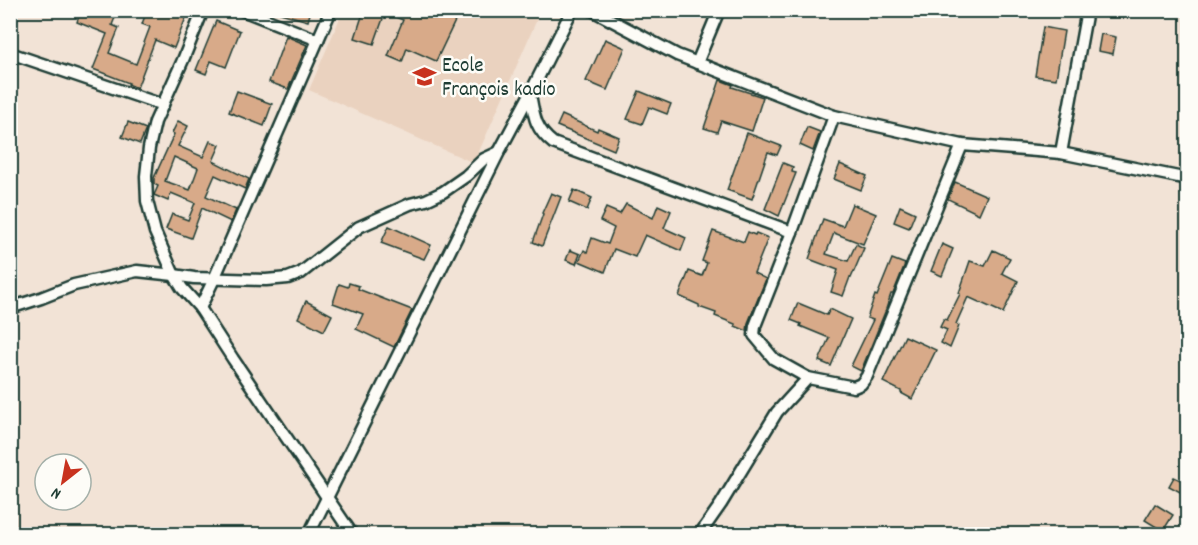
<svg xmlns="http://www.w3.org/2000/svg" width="1198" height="545" font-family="Dekko,sans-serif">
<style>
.built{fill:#ead2bf}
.building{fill:#d8aa89;stroke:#1f3d34;stroke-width:1.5;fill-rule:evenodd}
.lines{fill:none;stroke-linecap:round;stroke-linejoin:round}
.minor-casing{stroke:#1f3d34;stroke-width:15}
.minor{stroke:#fdfcf7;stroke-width:10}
.labels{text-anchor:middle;stroke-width:5;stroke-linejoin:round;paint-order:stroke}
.poi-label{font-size:21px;fill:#1f3d34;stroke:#fdfcf7;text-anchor:start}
</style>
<rect width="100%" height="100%" fill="#f2e3d6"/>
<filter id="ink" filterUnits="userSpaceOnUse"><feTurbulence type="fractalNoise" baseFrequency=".0167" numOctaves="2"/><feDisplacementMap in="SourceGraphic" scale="12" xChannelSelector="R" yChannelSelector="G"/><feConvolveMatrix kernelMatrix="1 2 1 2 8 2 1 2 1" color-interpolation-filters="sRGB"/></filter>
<g filter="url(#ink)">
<polygon class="built" points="524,10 538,17 474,163 309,90 343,11"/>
<g class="building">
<polygon points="81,10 106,10 116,15 112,25 119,28 109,53 136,64 150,27 142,24 147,10 189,10 174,48 155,40 137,88 128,84 129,83 93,69 107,34 77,22"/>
<polygon points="280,10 311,10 308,21 280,13"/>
<polygon points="364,10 439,10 456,19 436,61 407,48 402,62 388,56 403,20 385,13 374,44 355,38"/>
<polygon points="216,21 240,31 226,67 211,61 206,74 196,70"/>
<polygon points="1043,27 1064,31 1056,79 1035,76"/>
<polygon points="1101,34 1116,37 1113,54 1098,51"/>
<polygon points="286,36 307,45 288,89 269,82"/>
<polygon points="605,39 625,48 607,90 586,81"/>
<polygon points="720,80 733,85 732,87 763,97 752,131 721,121 717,132 704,128"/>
<polygon points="237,91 272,104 264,126 229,112"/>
<polygon points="639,91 671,104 667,114 649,107 642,124 627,119"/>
<polygon points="562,115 597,131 598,128 619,137 614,150 557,126"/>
<path d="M178,121L188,126L178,146L203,157L210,141L220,145L213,161L249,179L245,189L215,175L206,196L236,210L231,222L202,208L191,238L166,229L172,214L188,220L195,203L171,193L168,201L154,195L158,186L154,184V178L174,134L172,133ZM174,157L198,168L190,190L165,181Z"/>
<polygon points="128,122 146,129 140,144 122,137"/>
<polygon points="807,127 820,132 813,151 800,145"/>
<polygon points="747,133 781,146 777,155 768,152 752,199 727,190"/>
<polygon points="783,163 793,167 792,172 796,173 779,216 765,209"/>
<polygon points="840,164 867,176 861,190 834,179"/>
<polygon points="955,182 987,196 979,214 948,199"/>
<polygon points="574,190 592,198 587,210 569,202"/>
<polygon points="551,193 561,197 542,246 533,242 543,214 542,213"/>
<polygon points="626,204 653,218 658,205 671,211 664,228 686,238 681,251 645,235 635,257 614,249 605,272 579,261 584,250 587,252 592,238 608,244 614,228 600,221 606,208 620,214"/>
<polygon points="852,204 876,214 863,244 834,233 826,254 848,261 856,244 864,248 855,269 851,278 850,277 843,296 831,292 838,270 809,259 823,219 843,226"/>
<polygon points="900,206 915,213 909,228 894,222"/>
<polygon points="389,226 431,245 424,259 381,243"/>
<polygon points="713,231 744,242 748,232 755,235 756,233 768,238 754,273 766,279 748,323 747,331 735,326 735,324 715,316 716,313 699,307 699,305 679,296 689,271 702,276 707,263 702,261"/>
<polygon points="942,244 953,249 942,276 931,271"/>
<polygon points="570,250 580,254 576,264 566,260"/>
<polygon points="993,250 1010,258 1002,273 1018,281 1003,313 968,297 956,324 959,326 950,348 941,343 947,330 940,327 944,319 947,320 960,294 959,293 970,261 985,266"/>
<polygon points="892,259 905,264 893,294 891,294 885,312 861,371 851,366 873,320 867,318 875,295 877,296"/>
<polygon points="349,283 359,286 358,289 412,310 394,347 356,329 363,314 333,303 339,284 348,287"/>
<polygon points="306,301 332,315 324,331 298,318"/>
<polygon points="798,303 827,315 830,309 851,319 831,366 819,361 829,338 800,326 801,324 791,320"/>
<polygon points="905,336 936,350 912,399 901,393 901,391 883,382"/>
<polygon points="1174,477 1187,483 1182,493 1169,486"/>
<polygon points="1155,504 1173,515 1163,531 1145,520"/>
</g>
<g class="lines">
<defs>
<g id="minor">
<polyline points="203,10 183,60 155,122 149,148 146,176 147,201 155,232 174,275 182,288 200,308 233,359 352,534"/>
<polyline points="242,10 318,40"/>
<polyline points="592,10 677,55 834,116 962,145 1061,153 1188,179"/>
<polyline points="10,53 163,105"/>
<polyline points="697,63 719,10"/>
<path d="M530,94C534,116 535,129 553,143L792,232"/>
<polyline points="834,116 792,232 755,326 754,335 774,359 808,378 854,387 861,384 867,376 962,145"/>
<polyline points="1061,153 1087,10"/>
<polyline points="10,308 41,298 74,285 137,271 174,275 194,278 266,280 288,278 301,273 359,227 410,204 426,200 443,192 466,176 484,159 499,152"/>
<polyline points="200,308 214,279 331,10"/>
<polyline points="309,534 499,152 530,94 572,10"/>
<polyline points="700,534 721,504 777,412 808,378"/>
</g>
</defs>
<use href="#minor" class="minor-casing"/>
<use href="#minor" class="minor"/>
</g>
</g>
<defs>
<symbol id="school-bare" viewBox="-9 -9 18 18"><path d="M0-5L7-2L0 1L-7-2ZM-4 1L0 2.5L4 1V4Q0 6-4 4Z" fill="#c8321e" stroke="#fdfcf7" stroke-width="2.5" paint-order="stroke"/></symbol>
</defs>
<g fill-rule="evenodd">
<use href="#school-bare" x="408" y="60" width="33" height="33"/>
</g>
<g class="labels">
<g class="poi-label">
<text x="442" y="71">Ecole<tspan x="442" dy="24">François kadio</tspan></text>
</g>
</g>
<rect width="1198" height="545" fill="none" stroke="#fdfcf7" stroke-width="36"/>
<rect x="18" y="18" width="1162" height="509" fill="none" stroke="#1f3d34" stroke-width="2" filter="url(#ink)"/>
<g transform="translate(63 482) rotate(211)"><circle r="28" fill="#fdfcf7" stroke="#a4b0a9" stroke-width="1.5"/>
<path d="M0-4.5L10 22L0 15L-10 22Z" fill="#c8321e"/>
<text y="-9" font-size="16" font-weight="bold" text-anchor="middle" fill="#1f3d34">N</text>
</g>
</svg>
